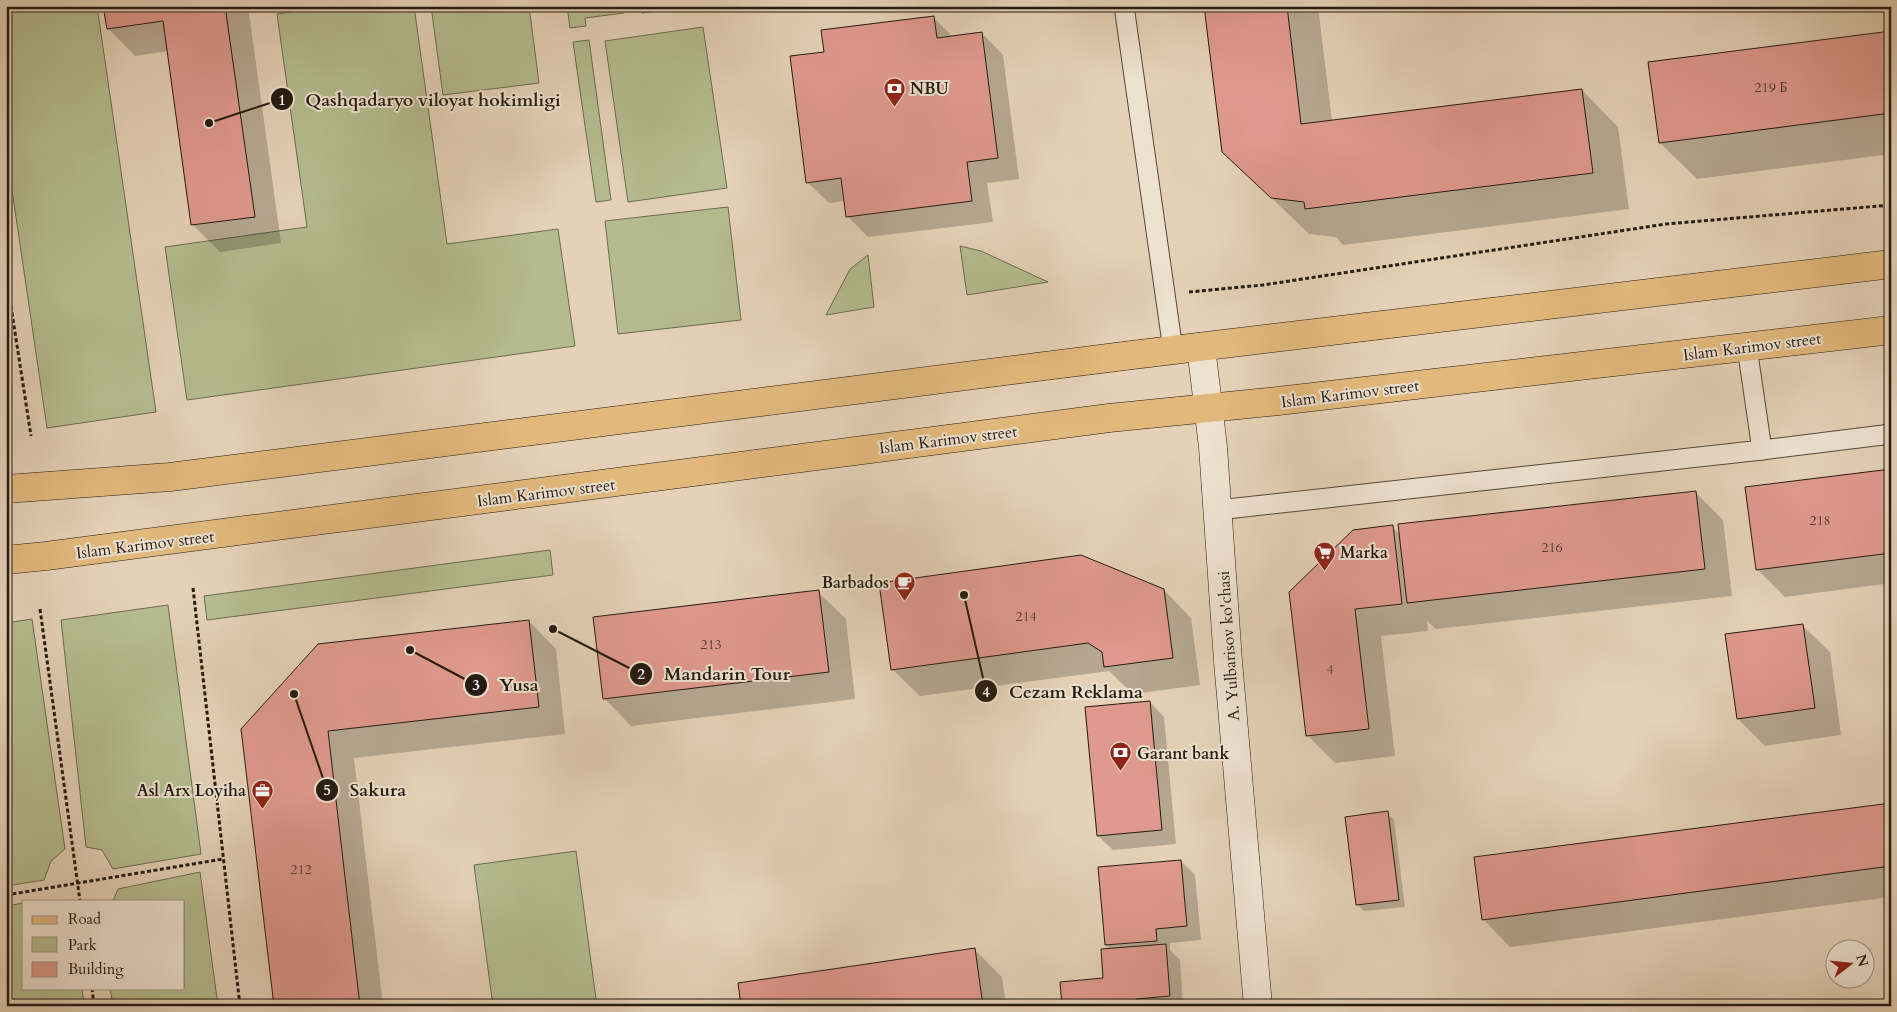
<svg xmlns="http://www.w3.org/2000/svg" width="1897" height="1012" font-family="Cardo,serif">
<style>
.green{fill:#b4bc8f;stroke:#6c6c50}
.shadow{fill:#0003}
.building{fill:#df998e;stroke:#251b11}
.lines{fill:none;stroke-linecap:round;stroke-linejoin:round}
.lane-casing{stroke:#55483a;stroke-width:21}
.secondary-casing{stroke:#251b11;stroke-width:29}
.primary-casing{stroke:#251b11;stroke-width:29}
.path{stroke:#251b11;stroke-width:3;stroke-dasharray:4 2.5;stroke-linecap:butt}
.lane{stroke:#ede1d0;stroke-width:19}
.secondary{stroke:#ede1d0;stroke-width:28}
.primary{stroke:#e2b87c;stroke-width:28}
.labels{text-anchor:middle;stroke-width:4;stroke-linejoin:round;paint-order:stroke}
.number-label{font-size:14px;fill:#543a30}
.poi-label{font-size:16px;font-weight:bold;fill:#251b11;stroke:#ede1d0;text-anchor:start}
.street-label{font-size:16px;fill:#251b11;stroke:#ede1d0}
.leader{fill:none;stroke:#251b11;stroke-width:2}
.callout-dot{fill:#251b11;stroke:#ede1d0;stroke-width:2}
.mark-label{font-size:15px;text-anchor:middle;font-weight:bold;fill:#fff}
.callout-label{font-size:18px;text-anchor:middle;font-weight:bold;fill:#251b11;stroke:#ede1d0;stroke-width:4;stroke-linejoin:round;paint-order:stroke}
</style>
<rect width="100%" height="100%" fill="#e4d1b7"/>
<filter id="stains"><feTurbulence type="fractalNoise" baseFrequency=".004" numOctaves="4"/><feColorMatrix values="0 0 0 0 .2 0 0 0 0 .09 0 0 0 0 .02 0 0 0 .5 -.17"/></filter>
<radialGradient id="worn" r=".72"><stop offset=".6" stop-color="#630" stop-opacity="0"/><stop offset="1" stop-color="#630" stop-opacity=".3"/></radialGradient>
<g class="green">
<polygon points="6,6 97,6 156,412 47,428 6,149"/>
<polygon points="333,6 414,6 447,244 558,229 575,346 187,400 165,247 307,227 277,14"/>
<polygon points="431,6 529,6 539,83 443,95"/>
<polygon points="567,6 623,6 624,13 585,18 586,26 570,28"/>
<polygon points="641,6 694,6 642,13"/>
<polygon points="703,27 727,188 628,202 605,41"/>
<polygon points="589,40 611,200 596,202 573,42"/>
<polygon points="728,207 741,320 618,334 605,221"/>
<polygon points="960,246 981,251 1048,282 967,295"/>
<polygon points="868,255 874,307 826,315 850,269"/>
<polygon points="550,550 553,575 207,620 204,596"/>
<polygon points="168,605 201,854 113,869 102,850 86,847 61,620"/>
<polygon points="32,619 65,849 51,861 44,880 6,886 6,623"/>
<polygon points="576,851 597,1006 493,1006 474,865"/>
<polygon points="200,872 218,1006 113,1005 110,988 184,988 184,901 113,901 118,889"/>
<polygon points="24,903 24,988 82,988 84,1006 6,1006 6,906"/>
</g>
<g class="shadow">
<polygon points="104,6 248,6 281,243 220,252 192,224 168,51 135,56 108,28"/>
<polygon points="1205,6 1318,6 1332,121 1582,90 1618,127 1629,209 1343,245 1336,237 1309,234 1223,151"/>
<polygon points="934,18 953,37 982,33 1003,55 1019,179 987,183 993,222 868,237 847,216 845,201 829,203 807,182 826,53"/>
<polygon points="1891,32 1891,154 1697,179 1660,143"/>
<polygon points="1891,470 1891,583 1785,597 1757,569"/>
<polygon points="1696,493 1723,520 1732,596 1436,629 1427,621 1428,631 1381,636 1395,756 1335,763 1308,736 1291,592 1392,527 1401,535"/>
<polygon points="1164,590 1191,618 1200,685 1133,694 1109,671 920,696 892,669"/>
<polygon points="818,592 846,619 855,699 631,726 604,698"/>
<polygon points="529,621 556,649 565,734 354,758 383,1006 275,1006 243,729"/>
<polygon points="1802,625 1830,652 1841,735 1765,746 1738,719"/>
<polygon points="1150,702 1164,717 1176,844 1113,850 1098,836"/>
<polygon points="1891,804 1891,897 1510,947 1483,919"/>
<polygon points="1387,813 1394,820 1405,907 1364,911 1357,904"/>
<polygon points="1181,861 1195,875 1201,940 1170,943 1170,950 1180,960 1183,1006 1063,1006 1105,979 1111,950 1106,945"/>
<polygon points="975,950 1002,977 1006,1006 743,1006"/>
</g>
<g class="building">
<polygon points="103,6 225,6 255,217 191,225 163,21 107,29"/>
<polygon points="1204,6 1287,6 1301,124 1582,89 1593,173 1305,209 1304,202 1271,198 1222,152"/>
<polygon points="934,16 937,38 982,32 998,158 967,162 972,201 846,217 841,178 806,183 790,56 824,52 821,30"/>
<polygon points="1891,31 1891,113 1659,143 1648,62"/>
<polygon points="1891,469 1891,553 1756,570 1745,487"/>
<polygon points="1696,491 1705,569 1407,603 1398,524"/>
<polygon points="1393,525 1402,604 1355,609 1369,729 1306,736 1289,592 1353,530"/>
<polygon points="1081,555 1164,589 1173,658 1104,667 1102,652 1088,643 891,670 879,583"/>
<polygon points="819,590 829,672 603,699 593,617"/>
<polygon points="529,620 539,707 328,731 360,1006 274,1006 241,729 318,644"/>
<polygon points="1803,624 1815,708 1737,719 1725,634"/>
<polygon points="1150,701 1162,830 1097,836 1085,707"/>
<polygon points="1891,803 1891,866 1482,920 1474,857"/>
<polygon points="1388,811 1399,900 1356,905 1345,817"/>
<polygon points="1181,860 1187,926 1156,929 1157,941 1105,945 1098,867"/>
<polygon points="1166,944 1170,996 1136,999 1136,1006 1062,1006 1060,982 1103,978 1101,949"/>
<polygon points="975,948 983,1006 741,1006 738,983"/>
</g>
<g class="lines">
<defs>
<g id="lane">
<polyline points="1124,6 1173,350"/>
<polyline points="1747,347 1762,450"/>
<polyline points="1218,510 1762,450 1891,434"/>
</g>
<polyline id="secondary" points="1201,347 1213,447 1228,661 1258,1006"/>
<g id="primary">
<polyline points="6,489 170,477 1132,355 1891,264"/>
<polyline points="6,560 46,556 1109,418 1278,401 1891,330"/>
</g>
</defs>
<use href="#lane" class="lane-casing"/>
<use href="#secondary" class="secondary-casing"/>
<use href="#primary" class="primary-casing"/>
<g class="path">
<polyline points="6,274 31,436"/>
<polyline points="1189,292 1263,285 1666,224 1891,205"/>
<polyline points="193,588 240,1006"/>
<polyline points="40,609 80,901"/>
<polyline points="6,895 223,859"/>
<polyline points="92,988 94,1006"/>
</g>
<use href="#lane" class="lane"/>
<use href="#secondary" class="secondary"/>
<use href="#primary" class="primary"/>
</g>
<defs>
<symbol id="bank-pin" viewBox="-11 -11 22 30"><path d="M0 17L-7.5 6A9.5 9.5 0 1 1 7.5 6Z" fill="#8f2418" stroke="#ede1d0"/><path d="M-6-4H6V4H-6ZM0-2.3a2.3 2.3 0 1 0 0 4.6a2.3 2.3 0 1 0 0-4.6Z" fill="#fff"/></symbol>
<symbol id="supermarket-pin" viewBox="-11 -11 22 30"><path d="M0 17L-7.5 6A9.5 9.5 0 1 1 7.5 6Z" fill="#8f2418" stroke="#ede1d0"/><path d="M-6-5.5h2.5l.6 2H6L4.5 2H-2.5L-4.4-4H-6ZM-1.5 3.2a1.3 1.3 0 1 0 .1 0ZM3 3.2a1.3 1.3 0 1 0 .1 0Z" fill="#fff"/></symbol>
<symbol id="cafe-pin" viewBox="-11 -11 22 30"><path d="M0 17L-7.5 6A9.5 9.5 0 1 1 7.5 6Z" fill="#8f2418" stroke="#ede1d0"/><path d="M-5.5-4.5H6V0H3Q3 3.5 0 3.5H-2.5Q-5.5 3.5-5.5 0ZM3-3.2v2h1.7v-2ZM-6 4.5H4V6H-6Z" fill="#fff"/></symbol>
<symbol id="office-pin" viewBox="-11 -11 22 30"><path d="M0 17L-7.5 6A9.5 9.5 0 1 1 7.5 6Z" fill="#8f2418" stroke="#ede1d0"/><path d="M-6-3h4V-5.5h4V-3h4V5H-6ZM-1-4.5V-3h2v-1.5ZM-6 0V1H6V0Z" fill="#fff"/></symbol>
</defs>
<g fill-rule="evenodd">
<use href="#bank-pin" x="882" y="76" width="25" height="34"/>
<use href="#supermarket-pin" x="1312" y="540" width="25" height="34"/>
<use href="#cafe-pin" x="892" y="570" width="25" height="34"/>
<use href="#bank-pin" x="1108" y="740" width="25" height="34"/>
<use href="#office-pin" x="250" y="778" width="25" height="34"/>
</g>
<g class="labels">
<g class="number-label">
<text x="1771" y="92">219 Б</text>
<text x="1820" y="525">218</text>
<text x="1552" y="552">216</text>
<text x="1026" y="621">214</text>
<text x="711" y="649">213</text>
<text x="1330" y="674">4</text>
<text x="301" y="874">212</text>
</g>
<g class="poi-label">
<text x="910" y="94">NBU</text>
<text x="1340" y="558">Marka</text>
<text x="889" y="588" text-anchor="end">Barbados</text>
<text x="1137" y="759">Garant bank</text>
<text x="246" y="796" text-anchor="end">Asl Arx Loyiha</text>
</g>
<g class="street-label">
<text transform="translate(1752 346) rotate(-7)" y="6">Islam Karimov street</text>
<text transform="translate(1350 393) rotate(-7)" y="6">Islam Karimov street</text>
<text transform="translate(948 439) rotate(-7)" y="6">Islam Karimov street</text>
<text transform="translate(546 492) rotate(-7)" y="6">Islam Karimov street</text>
<text transform="translate(145 544) rotate(-7)" y="6">Islam Karimov street</text>
<text transform="translate(1228 646) rotate(-94)" y="6">A. Yulbarisov ko'chasi</text>
</g>
</g>
<path class="leader" d="M209 123L282 99M553 629L641 674M410 650L476 685M964 595L986 691M294 694L327 790"/>
<g class="callout-dot">
<circle cx="209" cy="123" r="5"/>
<circle cx="553" cy="629" r="5"/>
<circle cx="410" cy="650" r="5"/>
<circle cx="964" cy="595" r="5"/>
<circle cx="294" cy="694" r="5"/>
<circle cx="282" cy="99" r="12"/>
<circle cx="641" cy="674" r="12"/>
<circle cx="476" cy="685" r="12"/>
<circle cx="986" cy="691" r="12"/>
<circle cx="327" cy="790" r="12"/>
</g>
<g class="mark-label">
<text x="282" y="105">1</text>
<text x="641" y="679">2</text>
<text x="476" y="690">3</text>
<text x="986" y="697">4</text>
<text x="327" y="795">5</text>
</g>
<g class="callout-label">
<text x="433" y="106">Qashqadaryo viloyat hokimligi</text>
<text x="727" y="680">Mandarin Tour</text>
<text x="519" y="691">Yusa</text>
<text x="1076" y="698">Cezam Reklama</text>
<text x="378" y="796">Sakura</text>
</g>
<rect width="1897" height="1012" fill="none" stroke="#e4d1b7" stroke-width="25"/>
<rect x="8" y="8" width="1882" height="997" fill="none" stroke="#251b11" stroke-width="2.5"/>
<rect x="12" y="12" width="1872" height="987" fill="none" stroke="#251b11"/>
<rect x="22" y="900" width="162" height="90" fill="#ede1d0" stroke="#9d9284"/>
<rect x="32" y="916" width="25" height="8" fill="#e2b87c" stroke="#9d9284"/>
<text x="68" y="924" font-size="15" fill="#251b11">Road</text>
<rect x="32" y="937" width="25" height="15" fill="#b4bc8f" stroke="#9d9284"/>
<text x="68" y="950" font-size="15" fill="#251b11">Park</text>
<rect x="32" y="962" width="25" height="15" fill="#df998e" stroke="#9d9284"/>
<text x="68" y="974" font-size="15" fill="#251b11">Building</text>
<g transform="translate(1850 964) rotate(74)"><circle r="24" fill="#ede1d0" stroke="#9d9284"/>
<path d="M0-4L9 19L0 12L-9 19Z" fill="#8f2418"/>
<text y="-8" font-size="14" font-weight="bold" text-anchor="middle" fill="#251b11">N</text>
</g>
<rect width="100%" height="100%" filter="url(#stains)"/>
<rect width="100%" height="100%" fill="url(#worn)"/>
</svg>
